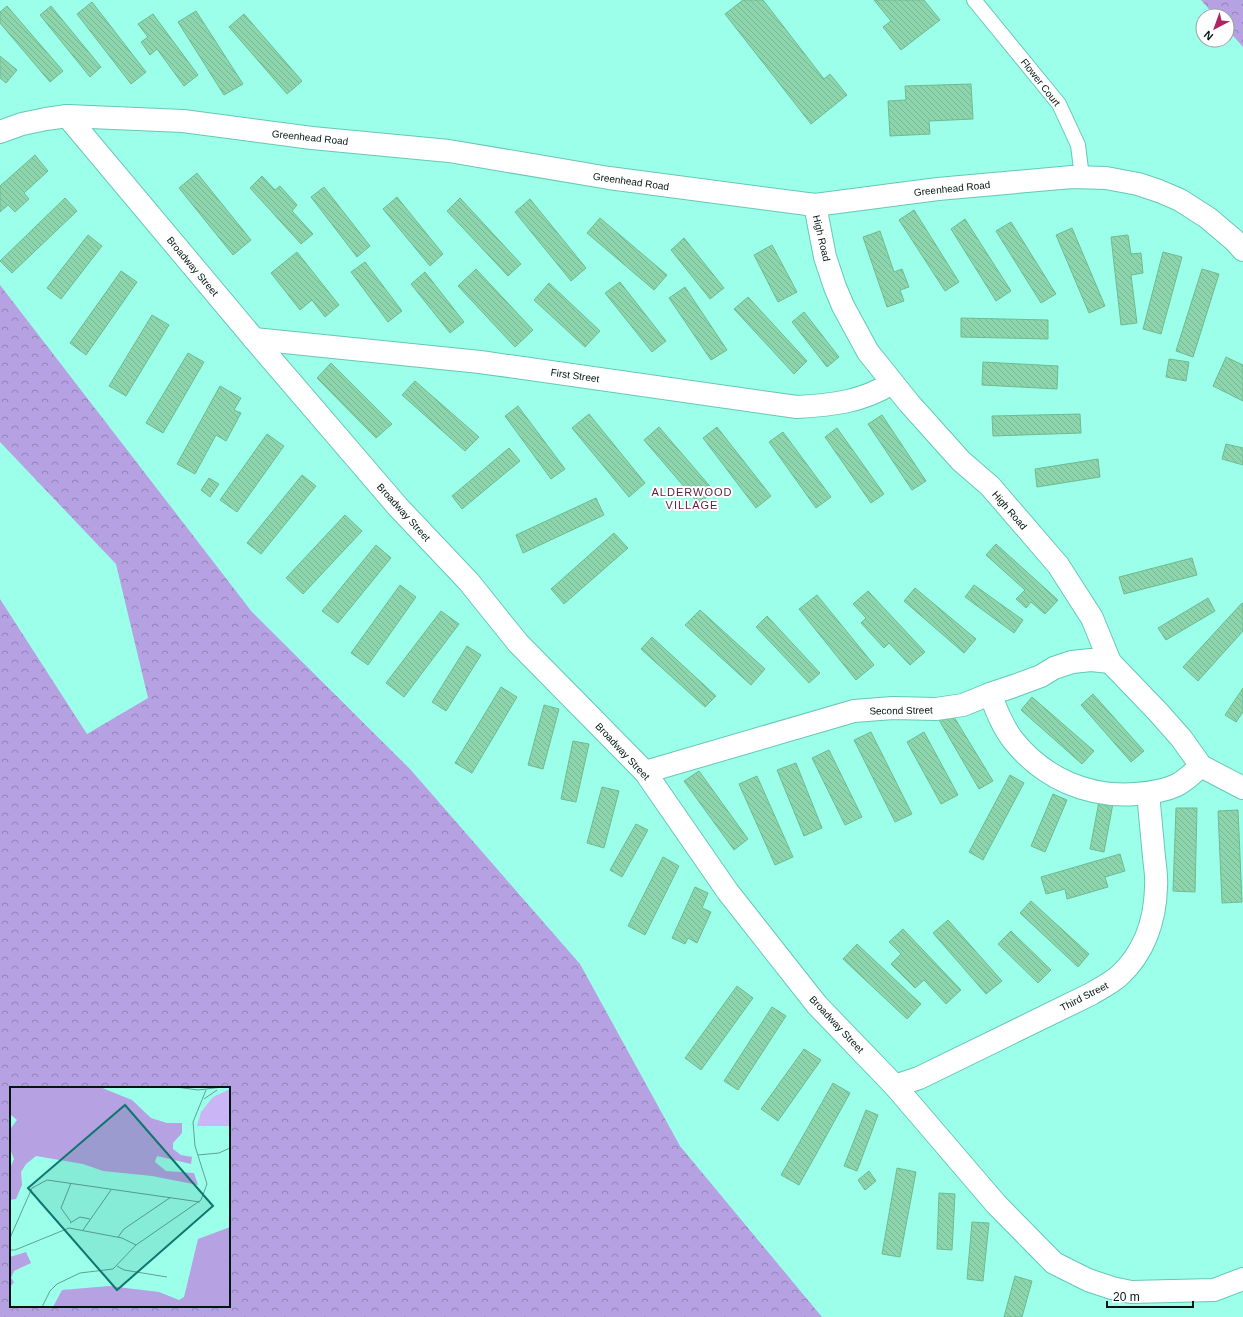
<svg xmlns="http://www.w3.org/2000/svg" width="1243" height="1317" font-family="Helvetica,sans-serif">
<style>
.forest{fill:url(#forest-crowns);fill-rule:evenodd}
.building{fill:url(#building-back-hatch);stroke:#6ebb91}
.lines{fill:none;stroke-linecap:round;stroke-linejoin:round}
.service-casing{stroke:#65c8b4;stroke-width:16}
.minor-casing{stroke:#65c8b4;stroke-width:24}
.service{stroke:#fff;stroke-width:14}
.minor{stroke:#fff;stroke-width:22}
.labels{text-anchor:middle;stroke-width:4;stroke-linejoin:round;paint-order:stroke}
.street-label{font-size:10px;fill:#021612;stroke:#fff}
.neighbourhood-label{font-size:11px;letter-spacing:1px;fill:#5f1d38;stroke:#fff}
.inset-road{fill:none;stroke:#5ea294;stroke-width:1}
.view{fill:#0f766e;fill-opacity:0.15;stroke:#0f766e;stroke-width:2}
.inset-edge{fill:none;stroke:#021612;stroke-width:2}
</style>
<defs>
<pattern id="forest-crowns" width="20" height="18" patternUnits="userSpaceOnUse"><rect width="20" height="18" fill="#b6a2e2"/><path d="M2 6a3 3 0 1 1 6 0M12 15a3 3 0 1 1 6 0" fill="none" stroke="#9283b6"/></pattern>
<pattern id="building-back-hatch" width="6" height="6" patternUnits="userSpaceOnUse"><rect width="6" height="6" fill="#8dd5ac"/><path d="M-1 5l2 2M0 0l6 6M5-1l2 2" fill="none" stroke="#78b693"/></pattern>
</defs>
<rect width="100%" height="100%" fill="#9cffea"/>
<g class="forest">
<polygon points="1201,0 1243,0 1243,47 1227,29 1227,16 1215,16"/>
<path d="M0,285L252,612L410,769L580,964L680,1146L822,1317H0V599L87,734L148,698L116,564L0,442ZM11,1088H229V1306H11Z"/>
</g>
<g class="building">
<polygon points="743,0 763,0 824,79 830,74 847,95 811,124 725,14"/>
<polygon points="874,0 924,0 940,20 901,50 883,27 891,21"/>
<polygon points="92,2 146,72 131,84 77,14"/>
<polygon points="7,6 63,71 50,82 0,23 0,12"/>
<polygon points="51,6 101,67 90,77 40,15"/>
<polygon points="196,11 243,84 224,95 178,22"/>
<polygon points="153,14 198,75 184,86 157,49 150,55 141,42 148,37 138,24"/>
<polygon points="244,14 302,81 287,94 229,27"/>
<polygon points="0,56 17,70 6,83 0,78"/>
<polygon points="971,84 973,119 929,121 930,134 890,136 888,101 906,100 905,86"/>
<polygon points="35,155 48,171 24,193 29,199 15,212 8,205 0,212 0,186"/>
<polygon points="197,173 251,240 233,255 179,188"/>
<polygon points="262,176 275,190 280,186 297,205 292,211 313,234 301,244 250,188"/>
<polygon points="324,187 370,246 357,257 311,197"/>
<polygon points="397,197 443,254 430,266 383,209"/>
<polygon points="65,198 77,211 12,273 0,261"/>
<polygon points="460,198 521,264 508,276 447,211"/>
<polygon points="530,199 586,268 571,281 515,212"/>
<polygon points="914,210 959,282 945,291 899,220"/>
<polygon points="600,218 667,275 654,290 587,233"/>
<polygon points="965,219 1011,291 996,301 951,229"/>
<polygon points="1011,222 1056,294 1041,303 996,231"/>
<polygon points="1072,228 1105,306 1089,313 1056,235"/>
<polygon points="880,231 894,272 902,269 909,287 900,290 904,301 887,307 863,237"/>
<polygon points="88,235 102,246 61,299 47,288"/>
<polygon points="1128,235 1131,254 1141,253 1143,273 1131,275 1137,323 1121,325 1111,237"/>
<polygon points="684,238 724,288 710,299 671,250"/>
<polygon points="772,245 797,292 778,302 754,255"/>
<polygon points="297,252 339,305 325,317 312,300 300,310 271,273"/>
<polygon points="1163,252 1182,257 1161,334 1143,329"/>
<polygon points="365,262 402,311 388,322 351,272"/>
<polygon points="476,269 533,330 515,347 458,286"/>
<polygon points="1202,269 1219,274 1193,357 1176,351"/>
<polygon points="121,271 137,282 86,355 70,343"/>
<polygon points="425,272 464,322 450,333 411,284"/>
<polygon points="620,282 666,341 652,352 605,293"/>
<polygon points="549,283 600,331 585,347 534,300"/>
<polygon points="685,287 727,350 711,360 669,298"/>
<polygon points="748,297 807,361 794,374 734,309"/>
<polygon points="804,312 839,357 827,367 792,322"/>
<polygon points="152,315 169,325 126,396 109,386"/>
<polygon points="961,318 1048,320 1048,339 961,337"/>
<polygon points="188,353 204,362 163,433 146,423"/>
<polygon points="1226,357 1243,365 1243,401 1213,386"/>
<polygon points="1169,359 1189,362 1186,381 1166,377"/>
<polygon points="983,362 1058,366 1057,389 982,385"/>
<polygon points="331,363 392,424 376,438 317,378"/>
<polygon points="415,381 479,437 465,451 402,395"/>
<polygon points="220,386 241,398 234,410 241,413 226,441 216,435 195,474 177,464"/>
<polygon points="518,406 565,469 551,479 505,416"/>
<polygon points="589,414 645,483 629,497 572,428"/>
<polygon points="1080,414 1081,433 993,436 992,416"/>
<polygon points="882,415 926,481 912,490 868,424"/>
<polygon points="659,427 714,491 699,504 644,440"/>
<polygon points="717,427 771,496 756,508 703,438"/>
<polygon points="837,428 884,494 871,503 825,437"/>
<polygon points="783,432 831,497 816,508 769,442"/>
<polygon points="267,434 284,446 237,512 220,500"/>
<polygon points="1226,444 1243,448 1243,465 1222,459"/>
<polygon points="509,448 520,461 462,509 452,496"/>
<polygon points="1098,459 1100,477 1037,487 1035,469"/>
<polygon points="302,475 316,486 261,554 247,543"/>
<polygon points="209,478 219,484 210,497 201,490"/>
<polygon points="596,498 604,515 523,553 516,535"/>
<polygon points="345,515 362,531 303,594 286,578"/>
<polygon points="614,533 628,548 564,604 551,589"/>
<polygon points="996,544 1058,600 1045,614 1031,602 1026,608 1016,599 1025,590 986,555"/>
<polygon points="376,545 391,558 338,623 322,611"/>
<polygon points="1192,558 1197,575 1124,594 1119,577"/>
<polygon points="400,585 416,597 368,665 351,653"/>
<polygon points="974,585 1023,620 1014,633 965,597"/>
<polygon points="915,588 976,639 964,653 904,601"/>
<polygon points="868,591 925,652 910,665 889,643 884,648 861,623 866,618 853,604"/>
<polygon points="817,595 874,665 856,680 799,609"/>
<polygon points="1208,598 1215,611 1166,640 1158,628"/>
<polygon points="1242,603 1243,604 1243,631 1198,681 1183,667"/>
<polygon points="700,610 765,669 751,685 685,625"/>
<polygon points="441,611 459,624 404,697 386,683"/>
<polygon points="767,616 820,673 809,683 756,627"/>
<polygon points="652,637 716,696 705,707 641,649"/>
<polygon points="467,646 481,655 446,711 432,702"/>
<polygon points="501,687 517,697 472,773 455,763"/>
<polygon points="1243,688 1243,712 1236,722 1225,715"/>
<polygon points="1093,694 1144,751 1131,762 1081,705"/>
<polygon points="1032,697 1094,751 1082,764 1021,710"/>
<polygon points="544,705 559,709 543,769 528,765"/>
<polygon points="951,712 993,781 979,789 939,720"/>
<polygon points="871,732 912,814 895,822 854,740"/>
<polygon points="924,732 958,795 941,804 907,742"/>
<polygon points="573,741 589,744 576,802 561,799"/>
<polygon points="829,750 862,817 845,825 812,758"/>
<polygon points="796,763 822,828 804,836 777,770"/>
<polygon points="699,771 748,839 734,850 684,781"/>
<polygon points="1010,775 1024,783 983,860 969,852"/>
<polygon points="757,776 793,857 775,865 739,784"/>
<polygon points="602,787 619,791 604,848 587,843"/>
<polygon points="1053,794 1067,800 1045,852 1031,846"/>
<polygon points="1100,796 1114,798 1104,852 1090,849"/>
<polygon points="1176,808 1197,808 1195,892 1173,891"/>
<polygon points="1238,810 1242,902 1222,903 1218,811"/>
<polygon points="636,824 648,830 622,877 610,870"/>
<polygon points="1120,854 1125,871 1105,877 1108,887 1067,899 1065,889 1046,894 1041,877"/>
<polygon points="663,857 679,866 645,935 628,926"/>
<polygon points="695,887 708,893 702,908 711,912 697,943 688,938 685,944 672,938"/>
<polygon points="1031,901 1089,954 1078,967 1020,913"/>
<polygon points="948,920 1002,981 986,994 933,933"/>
<polygon points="903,929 961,990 946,1004 924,980 915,988 891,964 901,954 889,942"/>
<polygon points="1011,931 1051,970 1038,983 998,944"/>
<polygon points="857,944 921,1004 907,1019 843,959"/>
<polygon points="737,986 753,998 701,1070 685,1058"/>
<polygon points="772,1007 786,1016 738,1090 724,1081"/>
<polygon points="804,1049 821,1060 778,1121 761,1109"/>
<polygon points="833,1083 850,1093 799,1185 781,1175"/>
<polygon points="866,1110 878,1115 857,1171 844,1166"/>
<polygon points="897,1168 916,1172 900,1257 882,1254"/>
<polygon points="869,1171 876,1181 865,1190 858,1180"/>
<polygon points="939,1193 955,1194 952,1250 937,1249"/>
<polygon points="972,1222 989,1223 983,1281 967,1279"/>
<polygon points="1015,1276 1032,1281 1022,1317 1004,1317"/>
</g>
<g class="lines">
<defs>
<polyline id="service" points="974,0 1059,104 1078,145 1082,177"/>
<g id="minor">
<polyline points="67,116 254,339 398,507 469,582 518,643 645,772 728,892 817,1005 895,1086 996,1204 1054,1263 1088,1280 1112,1288 1131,1292 1214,1290 1243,1279"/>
<polyline points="0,132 22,124 46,119 67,116 183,121 312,138 449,151 609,178 815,205 938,189 1072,177 1106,178 1138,184 1159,191 1180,200 1208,218 1234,240 1243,250"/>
<polyline points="815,205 825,257 835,287 843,306 868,352 909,403 961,461 990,486 1058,565 1092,618 1110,662 1158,712 1181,738 1201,766 1243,788"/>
<path d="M254,339L480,362L797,407C832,405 862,402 892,383"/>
<path d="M990,694C996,709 1002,726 1013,740C1043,778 1088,798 1136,794C1150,793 1164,791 1177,785C1186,780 1193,773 1201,766"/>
<polyline points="645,772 854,711 893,708 936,709 963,705 990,694 1014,686 1041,676 1054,668 1072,662 1091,660 1110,662"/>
<path d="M895,1086L919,1078L1091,994C1101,988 1111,983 1119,976C1144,953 1155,921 1156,888C1157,878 1155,867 1154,857C1152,836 1150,815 1148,793"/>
</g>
</defs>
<use href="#service" class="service-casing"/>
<use href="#minor" class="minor-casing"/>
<use href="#service" class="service"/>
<use href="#minor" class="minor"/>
</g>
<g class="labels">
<g class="street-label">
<text transform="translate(1041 82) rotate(52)" y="4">Flower Court</text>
<text transform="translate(310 137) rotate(6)" y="4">Greenhead Road</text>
<text transform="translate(631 181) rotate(8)" y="4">Greenhead Road</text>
<text transform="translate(952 188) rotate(-6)" y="4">Greenhead Road</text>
<text transform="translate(822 238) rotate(77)" y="4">High Road</text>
<text transform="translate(193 266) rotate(50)" y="4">Broadway Street</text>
<text transform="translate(575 375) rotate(8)" y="4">First Street</text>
<text transform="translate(1010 510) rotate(49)" y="4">High Road</text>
<text transform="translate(404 512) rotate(48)" y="4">Broadway Street</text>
<text transform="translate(901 710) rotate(-1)" y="4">Second Street</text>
<text transform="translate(623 751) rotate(47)" y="4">Broadway Street</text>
<text transform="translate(1084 996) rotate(-27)" y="4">Third Street</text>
<text transform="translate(837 1024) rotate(47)" y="4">Broadway Street</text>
</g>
<g class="neighbourhood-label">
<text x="692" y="496">ALDERWOOD<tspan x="692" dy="13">VILLAGE</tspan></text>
</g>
</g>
<g transform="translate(10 1087)">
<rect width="220" height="220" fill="#9cffea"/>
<path d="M0,0H90L122,13L141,31L157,36H172V46L163,56V62L171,68L182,70L181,77L147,69L145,75L156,84L184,86L188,98L142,89L93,84L73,77L26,69L16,77L11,85L12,98L6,112L0,113V81L4,72L0,62L1,41L7,33L0,27ZM220,140V220H43L52,203L99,199L149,205L169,213L174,210L188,152ZM16,165L21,176L4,184L1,191L4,195L0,200V170Z" fill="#b6a2e2"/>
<path d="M220,2V39H187L191,25L203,10Z" fill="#cab6f6"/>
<path class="inset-road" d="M166,0L188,3L213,0M194,12L207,3M188,68L209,66L220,61M61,96L51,121L61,135M60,136L70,130L80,132M73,143L101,103M108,150L114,142L161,110M0,151L22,101L37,93L190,115M0,163H5L59,141L112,151L126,158M107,179L114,183L157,190M32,220L40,204L47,197L70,186L103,182L126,158L191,113L197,97L185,59L183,35L196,3"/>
<path class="view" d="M115,18L203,119L107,203L18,101Z"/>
<rect width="220" height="220" class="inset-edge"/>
</g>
<g transform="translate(1215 28) rotate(221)"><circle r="19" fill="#ffffff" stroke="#9aa2a0"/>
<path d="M0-3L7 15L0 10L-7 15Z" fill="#af2463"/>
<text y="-6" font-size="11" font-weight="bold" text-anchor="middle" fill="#021612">N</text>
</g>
<path d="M1107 1301v6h86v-6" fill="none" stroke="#021612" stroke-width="2"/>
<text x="1113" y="1301" font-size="12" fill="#021612" stroke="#ffffff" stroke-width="3" paint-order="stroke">20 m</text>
</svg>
